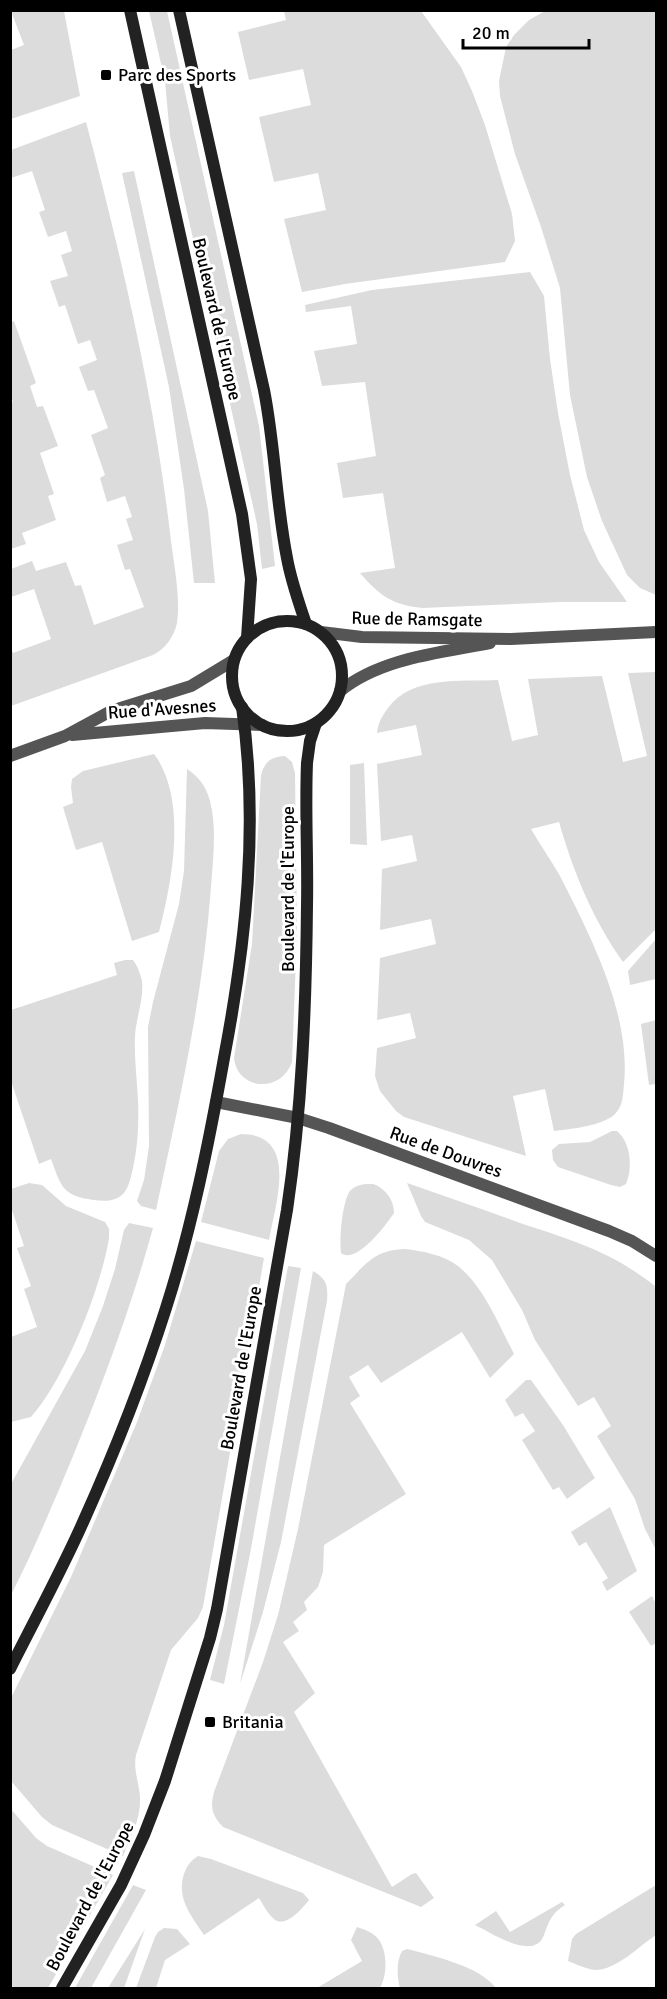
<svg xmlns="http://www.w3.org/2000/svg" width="667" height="1999" font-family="Signika,sans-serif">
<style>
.green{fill:#dcdcdc}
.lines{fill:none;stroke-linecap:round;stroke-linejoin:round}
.street{stroke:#555;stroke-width:12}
.secondary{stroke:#222;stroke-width:12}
.poi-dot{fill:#000;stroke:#fff;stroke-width:2}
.labels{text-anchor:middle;stroke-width:6;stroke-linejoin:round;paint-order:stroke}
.poi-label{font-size:18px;fill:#000;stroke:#fff;text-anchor:start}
.street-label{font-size:18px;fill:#000;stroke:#fff}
</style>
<rect width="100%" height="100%" fill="#fff"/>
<g class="green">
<polygon points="11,11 64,11 80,96 11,119 11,50 24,45"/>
<polygon points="149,11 167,11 259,426 275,566 262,569 257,524 170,136 165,81"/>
<polygon points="284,11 421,11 461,67 472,91 485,125 512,214 515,241 505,262 345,284 302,292 284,219 326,210 318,173 274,182 259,117 311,105 303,69 249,80 238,32 286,20"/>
<polygon points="545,11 656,11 656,595 640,588 627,575 602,521 587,477 570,395 560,288 541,227 515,154 500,96 499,81 506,47 514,35 529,20"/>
<path d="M86,122C121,255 154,396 170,533C173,560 181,596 177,623C174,637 165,649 153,655L11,706V648L13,653L51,639L34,589L11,597V569L32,561L36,571L66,562L75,586L81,585L94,625L144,607L130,569L125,570L117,545L133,540L126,519L132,517L125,496L107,502L100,478L105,475L91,435L108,428L94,390L88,391L79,367L97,360L90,340L78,344L65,305L59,307L50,281L68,276L61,255L72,251L66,231L48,237L39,212L45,210L32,171L11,178V150Z"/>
<polygon points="134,171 208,511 215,583 194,583 184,489 169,387 122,173"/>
<path d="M530,272L544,296L550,359L558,413L570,475L584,530L599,562L627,602H560L422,608C392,605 379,595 360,573L395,568L383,493L343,498L337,463L376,456L365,382L322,386L314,351L357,344L351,306L306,312L305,305L372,290Z"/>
<polygon points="14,321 36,383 30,386 37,407 43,406 58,446 40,453 54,494 48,496 56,520 22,533 26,544 11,549 10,404 13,402 10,393 10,323"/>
<path d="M656,672V929L623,962C593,920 573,871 559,822L531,829C540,845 551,860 560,876C591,937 631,1014 624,1084C623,1095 623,1106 615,1114C603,1126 570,1129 554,1131L545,1089L513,1096L526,1156L404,1117L396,1111L380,1091L375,1076L377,1048L416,1038L410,1013L377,1020L380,958L436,944L431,919L380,930L382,869L417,861L412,835L381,841L377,764L422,755L416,725L377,733C378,723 382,716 388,708C412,675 461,682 498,680L512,741L538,735L528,679L602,676L623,762L647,756L628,673Z"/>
<path d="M154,754C188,799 172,882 159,932L132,941L102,842L76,850L63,807L73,803L71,787L72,779L83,771Z"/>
<path d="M285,756L292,762L295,773L297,932L292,1062C281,1094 237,1090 234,1058L252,944L261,775C265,761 271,757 285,756Z"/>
<polygon points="364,763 367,845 350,844 350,765"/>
<path d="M187,769C199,777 206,786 210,801C217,828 213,860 211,887C203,997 179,1103 156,1210L141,1206L137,1201L144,1180L149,1146L148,1027L153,1002L179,904L184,871Z"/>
<polygon points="656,939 656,979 630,985 628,971"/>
<path d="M125,960H133C138,967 140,973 142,981C144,999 136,1018 135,1036C134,1057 137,1079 138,1100C139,1123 138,1145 133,1168C131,1176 129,1188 123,1194C114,1203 100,1201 88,1199C61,1195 60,1182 51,1159L39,1164L11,1081V1010L117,975L114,963Z"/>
<polygon points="656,1020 656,1084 649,1085 641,1024"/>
<path d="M612,1131H617C631,1143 633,1168 626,1184L620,1187L611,1185L558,1167L553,1160L552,1150L559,1144L590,1142Z"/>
<path d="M241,1134C300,1134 275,1205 269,1240L201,1222L219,1151L228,1139Z"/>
<path d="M29,1183L42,1185L66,1206L105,1222L109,1229V1238C101,1288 65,1379 31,1417L11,1422V1337L37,1327L24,1289L31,1286L17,1248L24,1246L11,1207V1189Z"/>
<path d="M407,1183C445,1196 482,1209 520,1223C572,1240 613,1252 656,1287V1550L645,1529L635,1499L597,1436L611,1426L594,1397L578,1406L535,1340L522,1310L492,1260L469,1240L425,1222L421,1216Z"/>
<path d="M373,1184C385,1188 394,1200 394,1213C386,1225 356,1265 341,1253C339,1240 342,1202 350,1191C356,1184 365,1184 373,1184Z"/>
<path d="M129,1223L153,1228C131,1308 102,1385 71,1461C52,1506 33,1552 11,1595V1484L85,1351L103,1306L115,1269L124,1230Z"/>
<path d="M196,1241L264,1258L203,1607L198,1618L171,1650L136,1755C133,1770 139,1782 140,1797C141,1819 131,1837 123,1856L52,1825L42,1817L11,1781V1698L71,1577L137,1422L165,1345Z"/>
<path d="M405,1249C422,1251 444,1255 458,1266C484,1287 499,1325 514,1354L490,1378L462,1332L381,1383L368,1365L349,1377L360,1396L350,1403L406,1494L324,1545L323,1572L318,1587L304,1602L307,1610L293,1622L299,1631L283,1642L315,1693L294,1712L392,1887L412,1874L416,1873L434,1898L421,1907L223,1827C212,1815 210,1808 214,1792L263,1662L278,1615L298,1529L346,1284C366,1264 374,1250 405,1249Z"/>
<polygon points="288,1266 301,1268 250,1554 224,1684 210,1680 224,1625"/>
<path d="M313,1271C327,1279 328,1286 327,1301L281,1542L263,1612L240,1684Z"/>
<polygon points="526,1380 531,1380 563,1425 595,1478 567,1499 559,1487 553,1490 522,1440 535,1431 523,1413 515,1417 505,1400"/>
<polygon points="610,1507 637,1571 607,1591 602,1582 608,1578 586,1542 579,1546 571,1532"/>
<polygon points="652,1596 656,1604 656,1643 651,1646 629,1612"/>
<polygon points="10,1808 36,1838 47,1846 113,1875 48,1988 11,1988"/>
<path d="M198,1856L211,1859L303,1893L309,1900C302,1909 284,1930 273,1918C267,1913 263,1904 259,1898L204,1935C191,1916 176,1898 184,1874C187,1866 190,1861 198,1856Z"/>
<polygon points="133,1885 146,1890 91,1988 75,1988"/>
<path d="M656,1885V1935C639,1946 617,1970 595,1970C586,1969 576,1964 568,1961L572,1939L576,1934Z"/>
<path d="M562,1902L565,1905C552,1913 549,1921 544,1935C534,1962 492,1933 475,1925L496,1911L510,1932Z"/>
<path d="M357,1927C366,1930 374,1933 379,1940C388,1953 387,1976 380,1988H317L362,1961L351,1940Z"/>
<polygon points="164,1928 177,1929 190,1944 165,1960 156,1988 136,1988 155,1937 158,1932"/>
<polygon points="145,1929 124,1988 108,1988"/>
<path d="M407,1949C434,1956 479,1966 496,1988H400C397,1977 396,1962 402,1951Z"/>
</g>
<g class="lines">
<g class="street">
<polyline points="321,632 362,637 511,639 656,632"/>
<path d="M340,691C381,658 439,653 490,643"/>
<polyline points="72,735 205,723 262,725"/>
<polyline points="10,756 65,736 111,711 191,686 234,660"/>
<polyline points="216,1102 298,1118 329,1128 609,1231 632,1241 656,1256"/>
</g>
<g class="secondary">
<polyline points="130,10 242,514 251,579 247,638"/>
<path d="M179,10L264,390C275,446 276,503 287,558C291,581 299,603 306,624"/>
<circle cx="287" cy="676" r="55"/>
<path d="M10,1669C35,1619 62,1570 84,1520C115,1451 143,1380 166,1308C192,1227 209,1142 224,1058C246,943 259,824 242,707"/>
<path d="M62,1988L121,1885L144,1835L165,1781L210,1638L217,1609L287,1210C302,1109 306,1007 307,905C308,858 305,811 307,763L310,741L316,723"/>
</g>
</g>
<g class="poi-dot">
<rect x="100" y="69" width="12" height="12" rx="3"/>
<rect x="204" y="1716" width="12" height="12" rx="3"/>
</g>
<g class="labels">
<g class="poi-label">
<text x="118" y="81">Parc des Sports</text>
<text x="222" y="1728">Britania</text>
</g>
<g class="street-label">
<text transform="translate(217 319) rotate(77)" y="6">Boulevard de l'Europe</text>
<text transform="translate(417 619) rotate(1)" y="6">Rue de Ramsgate</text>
<text transform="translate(162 709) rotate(-4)" y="6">Rue d'Avesnes</text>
<text transform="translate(288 889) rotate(-90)" y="6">Boulevard de l'Europe</text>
<text transform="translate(446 1152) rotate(20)" y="6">Rue de Douvres</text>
<text transform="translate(241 1368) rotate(-80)" y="6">Boulevard de l'Europe</text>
<text transform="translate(90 1896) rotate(-62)" y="6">Boulevard de l'Europe</text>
</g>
</g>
<rect width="667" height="1999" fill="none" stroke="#000000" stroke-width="24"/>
<path d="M463 39v9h126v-9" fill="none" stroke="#000000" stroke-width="3"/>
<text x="472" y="39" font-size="18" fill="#000000" stroke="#ffffff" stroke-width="4.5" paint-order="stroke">20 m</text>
</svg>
